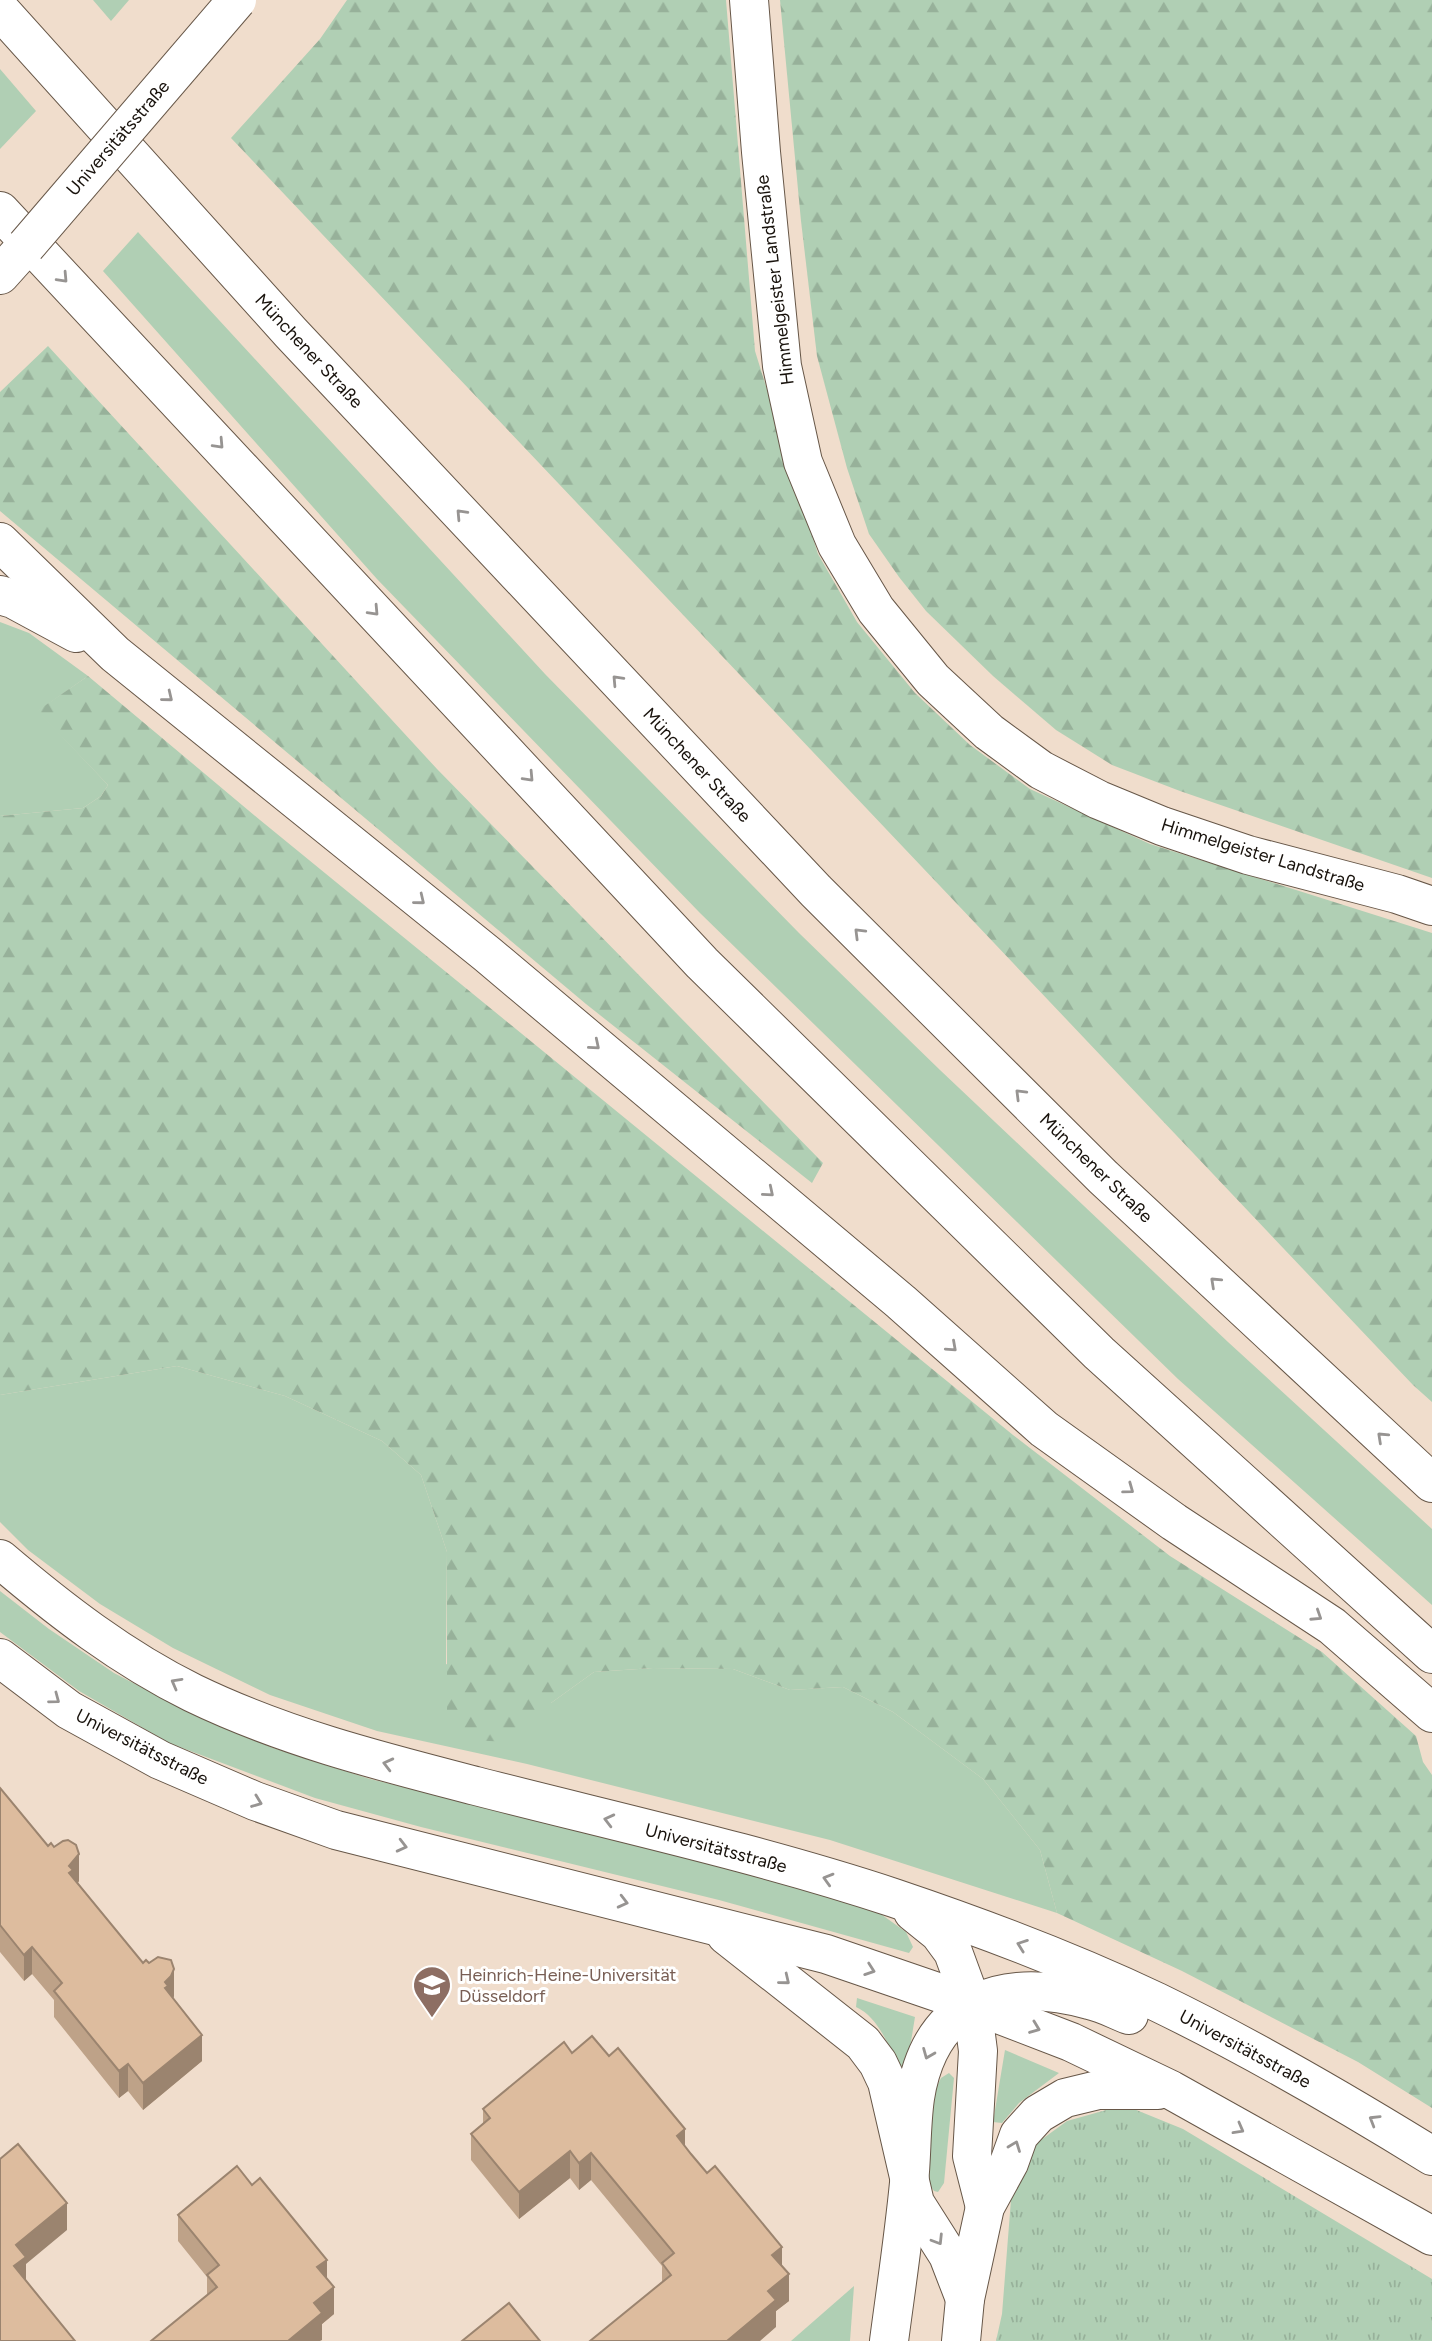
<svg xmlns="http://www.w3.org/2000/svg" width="1432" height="2341" font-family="Figtree,sans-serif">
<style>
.grass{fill:#b0cfb4}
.forest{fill:url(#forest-firs)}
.park{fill:url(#park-tufts)}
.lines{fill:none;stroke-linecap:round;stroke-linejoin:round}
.minor-casing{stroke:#675748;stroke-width:40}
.highway-casing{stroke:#675748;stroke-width:40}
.minor{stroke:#fff;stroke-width:38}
.highway{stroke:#fff;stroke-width:38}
.minor-bridge-casing{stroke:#675748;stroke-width:40;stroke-linecap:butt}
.minor-bridge{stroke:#fff;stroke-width:38}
.wall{fill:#bea288}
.shaded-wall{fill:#9b846f}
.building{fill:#ddbc9e;stroke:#9b846f;stroke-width:2}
.oneway{stroke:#979492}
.labels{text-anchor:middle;stroke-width:6;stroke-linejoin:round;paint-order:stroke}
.street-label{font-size:18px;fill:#18120c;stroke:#fff}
.education-label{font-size:18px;fill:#785e54;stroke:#fff;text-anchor:start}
</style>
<defs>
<pattern id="forest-firs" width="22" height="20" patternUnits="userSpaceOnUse" patternTransform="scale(1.75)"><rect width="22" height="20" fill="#b0cfb4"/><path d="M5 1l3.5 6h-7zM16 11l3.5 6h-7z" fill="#97b19a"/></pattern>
<pattern id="park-tufts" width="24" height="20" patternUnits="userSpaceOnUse" patternTransform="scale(1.75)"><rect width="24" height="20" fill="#b0cfb4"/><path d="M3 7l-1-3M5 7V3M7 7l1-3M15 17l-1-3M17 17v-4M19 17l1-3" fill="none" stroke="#97b19a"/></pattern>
</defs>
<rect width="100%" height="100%" fill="#f0ddcc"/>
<g class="grass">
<polygon points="93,0 129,0 111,21"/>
<polygon points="0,69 36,111 0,149"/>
<polygon points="138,232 545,674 799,933 940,1070 1228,1342 1432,1529 1432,1605 1178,1379 700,913 377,579 103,271"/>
<polygon points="0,622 29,633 88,676 38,711 108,785 101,796 83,808 0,816"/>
<polygon points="177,1366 285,1396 382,1441 421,1475 447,1552 446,1664 551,1703 594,1672 653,1668 733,1669 790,1690 843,1687 893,1712 983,1779 1040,1850 1057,1913 830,1840 527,1764 377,1731 270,1695 173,1648 100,1604 28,1550 0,1522 0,1395"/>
<polygon points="0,1591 49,1629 114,1673 185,1710 273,1748 370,1779 679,1853 878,1912 906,1932 913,1947 909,1953 719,1900 421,1827 315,1798 169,1743 79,1691 0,1632"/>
<path d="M857,1998L915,2017L906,2072H900C890,2049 880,2018 856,2007Z"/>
<polygon points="1005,2050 1059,2073 1019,2103 1002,2123 993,2122"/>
<polygon points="949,2073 954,2078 944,2183 938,2192 934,2191 925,2178 934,2092 941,2078"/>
<polygon points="854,2286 850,2341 791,2341"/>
</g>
<g class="forest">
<polygon points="347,0 726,0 755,351 818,554 857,622 915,693 970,745 1030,789 1150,844 1432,933 1432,1402 1413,1385 231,138 320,39"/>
<polygon points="780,0 1432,0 1432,878 1180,791 1112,765 1056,730 993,676 926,611 899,577 869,534 847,468 817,356 801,221"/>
<polygon points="48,346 437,769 823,1163 812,1183 586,1004 0,511 0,392"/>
<polygon points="88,676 260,820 1013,1435 1170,1556 1322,1652 1416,1736 1423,1762 1432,1775 1432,2108 1358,2062 1182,1971 1057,1913 1040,1850 983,1779 893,1712 843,1687 790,1690 733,1669 653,1668 594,1672 551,1703 509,1742 470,1740 447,1725 447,1552 421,1475 382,1441 285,1396 177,1366 0,1395 0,816 83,808 101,796 108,785 37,711"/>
</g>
<polygon class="park" points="1124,2105 1183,2129 1432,2279 1432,2341 996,2341 1002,2314 1012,2187 1034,2145 1067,2121"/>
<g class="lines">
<defs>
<g id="minor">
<polyline points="749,0 761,152 782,366 803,462 837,545 876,610 933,680 989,732 1041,770 1099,800 1162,826 1248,855 1397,894 1432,906"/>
<polyline points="0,275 26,246"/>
<path d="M0,1559C60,1610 122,1658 193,1693C284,1737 379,1761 476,1786C616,1822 758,1853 894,1898C983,1928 1073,1962 1157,2002C1252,2048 1343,2101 1432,2156"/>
<polyline points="0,1658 69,1710 160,1760 255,1801 336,1830 826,1954 972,2004 1071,2042 1171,2090 1432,2236"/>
<polyline points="913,1912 939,1933 953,1952 972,2004 978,2051 972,2156 985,2207"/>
<polyline points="726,1935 863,2043 878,2063 887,2082 915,2203 948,2255 965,2299"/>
<path d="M889,2341C896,2288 904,2235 909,2183C912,2155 911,2126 915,2098C930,2001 1002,1976 1089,2000C1103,2003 1116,2010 1129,2015"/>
<polyline points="961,2341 965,2299 985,2207 1009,2163 1019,2135 1038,2114 1065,2098 1098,2090 1158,2090"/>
</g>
<g id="highway">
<polyline points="0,10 291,333 816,891 1103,1177 1432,1483"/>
<polyline points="0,211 702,963 1099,1353 1432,1654"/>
<polyline points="0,542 115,654 487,954 901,1302 1044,1429 1174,1522 1332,1626 1432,1713"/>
<polyline points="0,595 13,599 76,633"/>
</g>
</defs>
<use href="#minor" class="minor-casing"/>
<use href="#highway" class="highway-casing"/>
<use href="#minor" class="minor"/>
<use href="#highway" class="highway"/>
<defs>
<polyline id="minor-bridge" points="26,246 237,0"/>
</defs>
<use href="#minor-bridge" class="minor-bridge-casing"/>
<use href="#minor-bridge" class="minor-bridge"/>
</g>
<g class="wall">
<polygon points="0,1788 48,1846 79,1881 78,1883 143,1963 174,1996 173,1999 202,2061 143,2110 128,2091 119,2098 54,2017 54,2000 32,1974 24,1981 0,1952"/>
<polygon points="572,2053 685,2146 782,2267 789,2301 776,2311 776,2327 662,2283 662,2266 591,2180 579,2190 570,2178 519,2219 471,2160 471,2134 483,2124 483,2109"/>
<polygon points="178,2215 327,2279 334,2314 322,2324 322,2340 207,2295 207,2277 178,2241"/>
</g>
<g class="shaded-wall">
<polygon points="79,1854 79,1881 73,1889 69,1899 69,1866"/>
<polygon points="32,1947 32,1974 24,1981 24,1955"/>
<polygon points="174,1969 174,1996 168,2013 165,1982"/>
<polygon points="202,2035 202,2061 143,2110 143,2083"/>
<polygon points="128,2064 128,2091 119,2098 119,2071"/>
<polygon points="685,2129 685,2156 677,2136"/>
<polygon points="570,2151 570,2178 519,2219 519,2192"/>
<polygon points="591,2153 591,2180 579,2190 579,2163"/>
<polygon points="67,2203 67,2230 26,2264 26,2284 14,2266 16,2245"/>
<polygon points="782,2247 782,2274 772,2255"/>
<polygon points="327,2260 327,2286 317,2267"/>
<polygon points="789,2274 789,2301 776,2311 776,2327 760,2341 727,2341 768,2291"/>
<polygon points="334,2287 334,2314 322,2324 322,2340 320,2341 288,2341 314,2303"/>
</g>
<g class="building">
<polygon points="0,1788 48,1846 51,1843 54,1847 63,1841 68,1840 76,1845 79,1854 69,1866 73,1870 69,1873 143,1963 146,1960 149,1963 158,1957 171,1960 174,1969 171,1976 165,1982 168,1986 165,1988 202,2035 143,2083 128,2064 119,2071 54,1991 62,1983 32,1947 24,1955 0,1925"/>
<polygon points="592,2036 609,2056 618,2048 685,2129 677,2136 691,2154 707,2173 715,2166 782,2247 772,2255 789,2274 768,2291 776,2300 727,2341 590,2341 671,2275 662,2263 674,2253 591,2153 579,2163 570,2151 519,2192 471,2134 490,2118 483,2109 564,2042 572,2053"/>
<polygon points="18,2144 67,2203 16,2245 26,2257 14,2266 75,2341 0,2341 0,2159"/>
<polygon points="237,2166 252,2185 260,2178 327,2260 317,2267 334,2287 314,2303 322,2313 288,2341 151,2341 217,2287 207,2275 219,2265 178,2215"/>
<polygon points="509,2303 540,2341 462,2341"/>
</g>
<defs><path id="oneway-chevron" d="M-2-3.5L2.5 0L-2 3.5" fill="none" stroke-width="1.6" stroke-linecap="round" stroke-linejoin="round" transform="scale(1.75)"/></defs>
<g class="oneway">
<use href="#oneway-chevron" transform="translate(63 278) rotate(47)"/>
<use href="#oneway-chevron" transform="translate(219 444) rotate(47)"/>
<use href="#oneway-chevron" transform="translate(461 514) rotate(-133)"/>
<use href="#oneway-chevron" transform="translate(374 611) rotate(47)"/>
<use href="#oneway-chevron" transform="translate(617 680) rotate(-133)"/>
<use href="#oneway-chevron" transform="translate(168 697) rotate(39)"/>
<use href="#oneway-chevron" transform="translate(529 777) rotate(47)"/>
<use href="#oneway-chevron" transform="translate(420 900) rotate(39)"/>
<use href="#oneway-chevron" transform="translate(859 933) rotate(-135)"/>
<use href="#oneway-chevron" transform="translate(595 1045) rotate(40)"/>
<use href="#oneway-chevron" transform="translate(1020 1094) rotate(-135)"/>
<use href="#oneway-chevron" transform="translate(769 1192) rotate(40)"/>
<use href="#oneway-chevron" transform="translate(1215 1282) rotate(-137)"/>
<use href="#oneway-chevron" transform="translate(952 1347) rotate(42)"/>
<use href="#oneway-chevron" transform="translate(1382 1437) rotate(-137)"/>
<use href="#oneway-chevron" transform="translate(1129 1489) rotate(36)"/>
<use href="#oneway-chevron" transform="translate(1317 1616) rotate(33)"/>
<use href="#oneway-chevron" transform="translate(176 1683) rotate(-151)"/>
<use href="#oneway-chevron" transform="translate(55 1699) rotate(37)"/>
<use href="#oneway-chevron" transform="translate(388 1764) rotate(-166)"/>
<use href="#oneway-chevron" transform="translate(257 1802) rotate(21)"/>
<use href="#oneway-chevron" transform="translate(609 1820) rotate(-166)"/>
<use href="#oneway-chevron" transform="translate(402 1846) rotate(14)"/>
<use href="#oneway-chevron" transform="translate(828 1879) rotate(-164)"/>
<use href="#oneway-chevron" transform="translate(623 1902) rotate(14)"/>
<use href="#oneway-chevron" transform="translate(1022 1945) rotate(-160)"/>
<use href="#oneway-chevron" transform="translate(870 1970) rotate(19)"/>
<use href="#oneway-chevron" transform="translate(785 1980) rotate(39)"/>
<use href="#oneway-chevron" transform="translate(1035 2028) rotate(21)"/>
<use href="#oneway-chevron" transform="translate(928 2054) rotate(112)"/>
<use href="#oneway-chevron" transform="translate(1374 2120) rotate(-149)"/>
<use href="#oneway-chevron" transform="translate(1239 2129) rotate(29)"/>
<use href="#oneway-chevron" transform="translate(1015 2146) rotate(-69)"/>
<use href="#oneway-chevron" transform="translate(938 2240) rotate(58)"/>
</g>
<defs>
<symbol id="university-pin" viewBox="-11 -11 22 30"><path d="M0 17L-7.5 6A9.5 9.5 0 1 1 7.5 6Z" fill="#8d6e63" stroke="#fff"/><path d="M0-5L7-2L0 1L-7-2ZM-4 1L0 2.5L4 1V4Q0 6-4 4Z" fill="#fff"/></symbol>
</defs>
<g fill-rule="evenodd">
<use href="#university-pin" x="410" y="1963" width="44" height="60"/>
</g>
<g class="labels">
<g class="street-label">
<text transform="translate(118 138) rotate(-49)" y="6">Universitätsstraße</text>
<text transform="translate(775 280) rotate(-97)" y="6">Himmelgeister Landstraße</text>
<text transform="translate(309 351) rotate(47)" y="6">Münchener Straße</text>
<text transform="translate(697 765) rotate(47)" y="6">Münchener Straße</text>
<text transform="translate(1263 855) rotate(17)" y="6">Himmelgeister Landstraße</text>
<text transform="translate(1096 1168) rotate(44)" y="6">Münchener Straße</text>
<text transform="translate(142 1747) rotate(27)" y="6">Universitätsstraße</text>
<text transform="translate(716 1848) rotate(15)" y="6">Universitätsstraße</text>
<text transform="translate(1245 2049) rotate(28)" y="6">Universitätsstraße</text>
</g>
<g class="education-label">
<text x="459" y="1981">Heinrich-Heine-Universität<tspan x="459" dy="21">Düsseldorf</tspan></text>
</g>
</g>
</svg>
